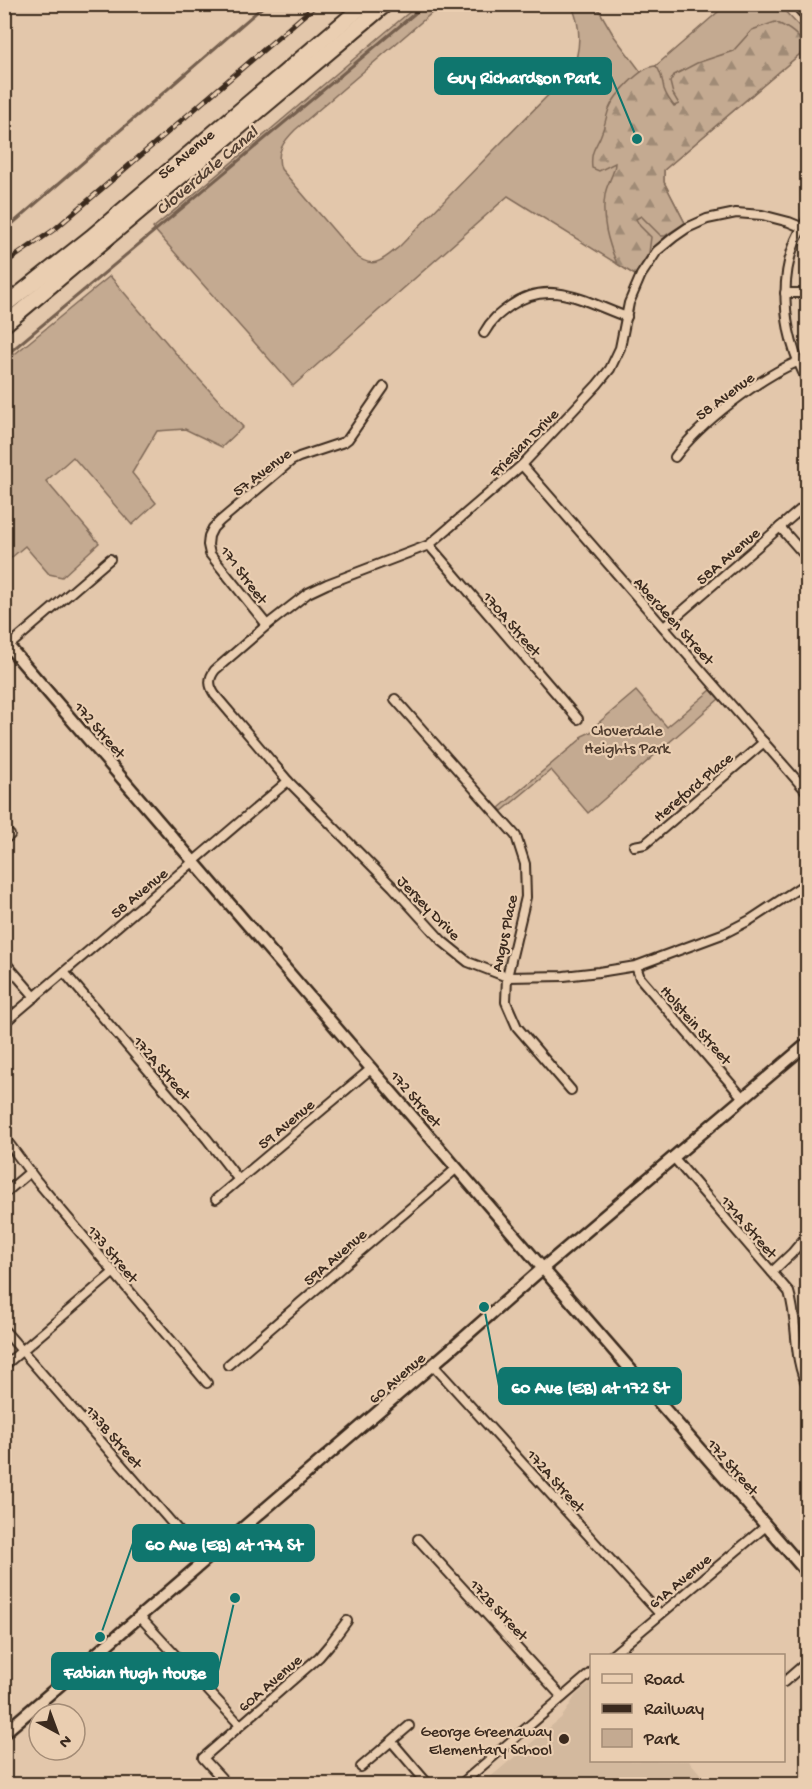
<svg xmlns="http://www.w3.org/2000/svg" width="812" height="1789" font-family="'Gochi Hand',sans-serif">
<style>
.built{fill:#d3b99e}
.green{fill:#c4aa91;stroke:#806a58;stroke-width:1.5}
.forest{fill:url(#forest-firs);stroke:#806a58;stroke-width:1.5}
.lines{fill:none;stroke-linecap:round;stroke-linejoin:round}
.stream{stroke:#745f4e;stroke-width:3}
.street-casing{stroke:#3b2a1e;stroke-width:12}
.secondary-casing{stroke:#3b2a1e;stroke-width:15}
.highway-casing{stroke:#3b2a1e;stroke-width:18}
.street{stroke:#eaceb1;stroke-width:8}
.secondary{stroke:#eaceb1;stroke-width:10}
.highway{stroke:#eaceb1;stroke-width:14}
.rail-casing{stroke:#3b2a1e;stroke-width:5}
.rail{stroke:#eaceb1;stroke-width:3;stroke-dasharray:9;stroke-linecap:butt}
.poi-dot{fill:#3b2a1e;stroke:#eaceb1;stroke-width:2}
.labels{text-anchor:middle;stroke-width:4.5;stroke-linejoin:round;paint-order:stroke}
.street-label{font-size:16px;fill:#3b2a1e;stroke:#eaceb1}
.park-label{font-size:16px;fill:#503d2f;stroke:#eaceb1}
.poi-label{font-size:16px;fill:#3b2a1e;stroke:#eaceb1;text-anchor:end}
.water-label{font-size:18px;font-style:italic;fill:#534032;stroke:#eaceb1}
.leader{fill:none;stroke:#0f766e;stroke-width:2}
.callout-dot{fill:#0f766e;stroke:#eaceb1;stroke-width:2}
.callout{fill:#0f766e;stroke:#0f766e;stroke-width:2}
.callout-label{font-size:18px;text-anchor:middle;font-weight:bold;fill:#fff}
</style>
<defs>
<pattern id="forest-firs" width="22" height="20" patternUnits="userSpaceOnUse" patternTransform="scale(1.5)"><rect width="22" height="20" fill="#c4aa91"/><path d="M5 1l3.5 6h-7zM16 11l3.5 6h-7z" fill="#a08b76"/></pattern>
</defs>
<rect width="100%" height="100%" fill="#e3c7ab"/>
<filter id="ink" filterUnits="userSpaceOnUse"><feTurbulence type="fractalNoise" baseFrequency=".0167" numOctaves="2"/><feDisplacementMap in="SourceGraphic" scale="12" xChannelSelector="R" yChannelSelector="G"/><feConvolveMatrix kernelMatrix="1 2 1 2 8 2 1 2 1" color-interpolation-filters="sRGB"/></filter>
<g filter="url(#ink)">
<polygon class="built" points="591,1682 592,1760 689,1761 709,1784 482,1784 561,1718 567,1710 575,1696"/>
<g class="green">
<path d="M418,5H441L295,130C284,141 275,152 281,169L355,255C374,271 384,259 400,246L490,154L571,72C581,51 582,26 571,5H596L614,36L644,76L726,5H779L798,25L803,26L807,31V48L664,170V182L685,223C663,236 647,252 635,275L508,196L293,386L153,228C242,155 329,79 418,5Z"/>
<polygon points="110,276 178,356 243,427 222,447 185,429 157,431 132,473 156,503 132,525 73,457 46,481 99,543 62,577 49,574 25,546 5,563 5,362"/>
<polygon points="711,690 719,699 588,813 551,770 502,811 499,808 581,739 582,736 591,732 596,725 636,691 667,727"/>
</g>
<path class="forest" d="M775,22C790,28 798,35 807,48L664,170V182L685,223L665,236H661L641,216L636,219L640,226L651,237L649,253L635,275L617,264C608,242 601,219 605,195C606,184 615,174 615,163L599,171L592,168C590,148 597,148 602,132C605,125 606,117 609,109C614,96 641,66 656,66C662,73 662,80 664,89C666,95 670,101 674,106L679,104L673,94L670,82L674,75L697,63L733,51L752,30Z"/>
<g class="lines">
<g class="stream">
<polyline points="4,231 266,4"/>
<polyline points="4,357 426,4"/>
</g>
<defs>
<g id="street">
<path d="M808,218C775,266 781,333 808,382"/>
<path d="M801,227L789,222L762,215L736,213L707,219L687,228L674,237L657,251L641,275L629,303L620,348L610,369L597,385L522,465L429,545L327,584L308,593L267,625L215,670C208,679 209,686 215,695L288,781L393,887L442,941L468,962L507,977L564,976L599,972L636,966L725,933L750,920L808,882"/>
<polyline points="785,293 808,293"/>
<path d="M484,333C491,320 499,314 510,306C550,277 587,303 627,317"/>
<path d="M675,457C699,424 759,378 797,362"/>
<polyline points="522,465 808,793"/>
<polyline points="780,527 808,559"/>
<polyline points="429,545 578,719"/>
<polyline points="267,625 210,554 208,545 209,536 213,528 220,521 291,461 299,457 344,442 348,439 384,387"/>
<polyline points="664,627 808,503"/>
<polyline points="4,650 110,559"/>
<polyline points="395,699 516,836 525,864 526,897 507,977 506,1002 517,1027 571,1090"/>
<polyline points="4,840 10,835"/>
<polyline points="634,846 645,844 764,742"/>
<polyline points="4,961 35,997"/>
<polyline points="636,966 640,978 743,1098"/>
<polyline points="64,972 207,1139 239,1180"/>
<polyline points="4,1023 288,781"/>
<polyline points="4,1137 36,1180 207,1383"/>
<path d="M674,1158L789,1292C799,1323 792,1358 808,1387"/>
<polyline points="4,1194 30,1172"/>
<polyline points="216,1199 372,1068"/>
<polyline points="772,1272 792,1253 808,1234"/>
<polyline points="4,1330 205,1561"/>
<polyline points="228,1365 457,1168"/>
<polyline points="433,1365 660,1614"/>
<polyline points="4,1366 114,1272"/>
<polyline points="418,1539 562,1697"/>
<polyline points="140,1617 240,1725"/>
<polyline points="611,1656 766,1526"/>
<polyline points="784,1682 808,1661"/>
<polyline points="392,1742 428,1784"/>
<polyline points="361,1767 409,1726"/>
<polyline points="227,1784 203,1758 319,1657 330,1644 347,1621"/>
<polyline points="461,1784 592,1672"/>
</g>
<g id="secondary">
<polyline points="797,4 808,17"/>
<polyline points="4,641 551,1278 808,1574"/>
<polyline points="4,1733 450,1350 543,1268 808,1043"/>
</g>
<g id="highway">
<polyline points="4,306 91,237 365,4"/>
<polyline points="4,325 386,4"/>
</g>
</defs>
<use href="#street" class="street-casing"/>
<use href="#secondary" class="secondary-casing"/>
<use href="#highway" class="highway-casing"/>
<use href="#street" class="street"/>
<use href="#secondary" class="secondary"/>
<use href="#highway" class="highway"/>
<defs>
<polyline id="rail" points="4,264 55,229 317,4"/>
</defs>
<use href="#rail" class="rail-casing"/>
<use href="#rail" class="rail"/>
</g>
</g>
<circle class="poi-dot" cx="564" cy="1739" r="6"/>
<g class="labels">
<g class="street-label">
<text transform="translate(185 153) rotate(-40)" y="6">56 Avenue</text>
<text transform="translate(724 395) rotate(-37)" y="6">58 Avenue</text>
<text transform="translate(523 442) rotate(-45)" y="6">Friesian Drive</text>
<text transform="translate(261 471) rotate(-37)" y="6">57 Avenue</text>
<text transform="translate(727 555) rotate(-41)" y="6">58A Avenue</text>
<text transform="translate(245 574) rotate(53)" y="6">171 Street</text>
<text transform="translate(675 620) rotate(48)" y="6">Aberdeen Street</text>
<text transform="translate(513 623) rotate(49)" y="6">170A Street</text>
<text transform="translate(101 729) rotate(49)" y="6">172 Street</text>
<text transform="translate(692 786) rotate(-40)" y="6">Hereford Place</text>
<text transform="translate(138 892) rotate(-40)" y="6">58 Avenue</text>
<text transform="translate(430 907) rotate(46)" y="6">Jersey Drive</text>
<text transform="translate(503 933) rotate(-78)" y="6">Angus Place</text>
<text transform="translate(697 1024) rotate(49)" y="6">Holstein Street</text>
<text transform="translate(163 1067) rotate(49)" y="6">172A Street</text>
<text transform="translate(417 1098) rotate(49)" y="6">172 Street</text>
<text transform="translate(285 1123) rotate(-40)" y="6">59 Avenue</text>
<text transform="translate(750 1226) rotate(49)" y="6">171A Street</text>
<text transform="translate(114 1253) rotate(50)" y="6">173 Street</text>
<text transform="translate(334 1256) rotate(-41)" y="6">59A Avenue</text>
<text transform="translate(396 1377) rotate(-41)" y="6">60 Avenue</text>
<text transform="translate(115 1436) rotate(49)" y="6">173B Street</text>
<text transform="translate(734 1466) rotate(49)" y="6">172 Street</text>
<text transform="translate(557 1480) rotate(48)" y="6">172A Street</text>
<text transform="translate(679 1580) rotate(-40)" y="6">61A Avenue</text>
<text transform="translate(500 1609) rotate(47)" y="6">172B Street</text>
<text transform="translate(269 1682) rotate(-41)" y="6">60A Avenue</text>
</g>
<g class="park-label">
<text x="627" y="735">Cloverdale<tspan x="627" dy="18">Heights Park</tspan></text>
</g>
<g class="poi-label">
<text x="552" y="1736">George Greenaway<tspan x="552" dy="18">Elementary School</tspan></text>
</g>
<g class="water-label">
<text transform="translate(206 170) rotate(-40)" y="6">Cloverdale Canal</text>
</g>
</g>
<path class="leader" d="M637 139L611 76M484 1307L499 1386M100 1637L133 1543M235 1598L218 1671"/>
<g class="callout-dot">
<circle cx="637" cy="139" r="6"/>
<circle cx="484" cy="1307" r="6"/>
<circle cx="100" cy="1637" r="6"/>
<circle cx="235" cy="1598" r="6"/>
</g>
<g class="callout">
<rect x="435" y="58" width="176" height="36" rx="6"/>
<rect x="499" y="1368" width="182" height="36" rx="6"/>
<rect x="133" y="1525" width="181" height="36" rx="6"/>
<rect x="52" y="1653" width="166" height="36" rx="6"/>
</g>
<g class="callout-label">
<text x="523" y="83">Guy Richardson Park</text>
<text x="590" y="1393">60 Ave (EB) at 172 St</text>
<text x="224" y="1550">60 Ave (EB) at 174 St</text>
<text x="135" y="1678">Fabian Hugh House</text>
</g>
<rect width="812" height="1789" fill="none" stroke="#eaceb1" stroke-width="24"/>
<rect x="12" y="12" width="788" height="1765" fill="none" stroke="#3b2a1e" stroke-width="2" filter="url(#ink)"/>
<rect x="590" y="1654" width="195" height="108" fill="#eaceb1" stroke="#a48c76" stroke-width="1.5"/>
<rect x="602" y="1674" width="30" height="9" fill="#eaceb1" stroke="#a48c76" stroke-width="1.5"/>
<text x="644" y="1684" font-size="18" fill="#3b2a1e">Road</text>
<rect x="602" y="1704" width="30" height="9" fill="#3b2a1e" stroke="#a48c76" stroke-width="1.5"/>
<text x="644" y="1714" font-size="18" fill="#3b2a1e">Railway</text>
<rect x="602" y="1729" width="30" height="18" fill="#c4aa91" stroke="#a48c76" stroke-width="1.5"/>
<text x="644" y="1744" font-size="18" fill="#3b2a1e">Park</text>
<g transform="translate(57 1732) rotate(139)"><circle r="28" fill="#eaceb1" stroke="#a48c76" stroke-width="1.5"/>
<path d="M0-4.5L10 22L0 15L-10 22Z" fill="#3b2a1e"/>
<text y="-9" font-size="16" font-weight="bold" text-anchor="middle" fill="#3b2a1e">N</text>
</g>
</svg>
